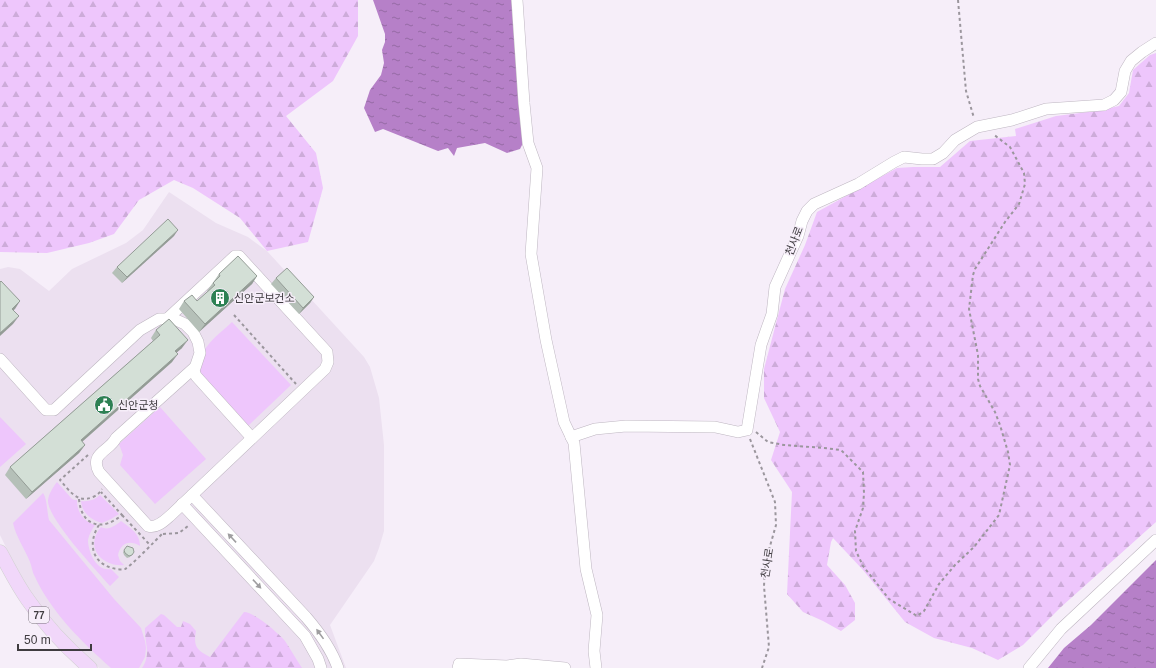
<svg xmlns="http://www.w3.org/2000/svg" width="1156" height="668" font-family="Arial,'Noto Sans KR',sans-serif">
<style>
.built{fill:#ece0f0}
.grass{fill:#eec6fc}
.forest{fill:url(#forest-firs)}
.water{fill:url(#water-ripples)}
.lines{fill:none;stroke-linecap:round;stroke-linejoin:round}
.minor-casing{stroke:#beb6c1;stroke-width:12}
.major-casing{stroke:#d1d0d1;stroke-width:15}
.path{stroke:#9b969d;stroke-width:2;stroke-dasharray:3 3;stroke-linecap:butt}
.minor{stroke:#fff;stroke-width:11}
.major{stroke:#f1d7fa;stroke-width:14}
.wall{fill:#b5c0b8}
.shaded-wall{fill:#949c96}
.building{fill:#d3dfd6;stroke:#949c96}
.oneway{fill:#9f9ea0}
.labels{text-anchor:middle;stroke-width:3;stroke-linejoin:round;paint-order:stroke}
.shield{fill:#f6eef9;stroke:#767178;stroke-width:1}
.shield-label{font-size:10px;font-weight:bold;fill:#3f3c40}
.street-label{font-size:11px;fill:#3f3c40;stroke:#f6eef9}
.poi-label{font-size:11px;fill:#3f3c40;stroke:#f6eef9;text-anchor:start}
</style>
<defs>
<pattern id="forest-firs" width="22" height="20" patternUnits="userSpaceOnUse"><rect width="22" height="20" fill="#eec6fc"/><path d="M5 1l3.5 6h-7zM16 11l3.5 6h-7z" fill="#cdabd9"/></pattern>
<pattern id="water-ripples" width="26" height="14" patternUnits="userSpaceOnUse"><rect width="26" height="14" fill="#b680c8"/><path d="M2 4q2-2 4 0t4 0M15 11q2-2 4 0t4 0" fill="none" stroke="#956aa4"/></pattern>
</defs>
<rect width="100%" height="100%" fill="#f6eef9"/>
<polygon class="built" points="169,192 216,223 248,237 267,251 364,357 370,367 379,398 384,445 384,531 379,548 374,561 330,625 346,668 99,668 57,627 23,582 0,535 0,269 8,267 20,269 49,291 72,269 126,243 143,230"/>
<g class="grass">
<path d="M232,322L291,385L248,426L199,373C196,350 217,336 232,322Z"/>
<polygon points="160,407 206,459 155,504 120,465 123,455 119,444"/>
<polygon points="0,417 26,444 0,467"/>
<path d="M57,482L72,499L75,500H77C77,512 83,521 95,525C92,530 89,534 88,540C88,551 96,572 111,569L119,577L110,586C96,570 48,519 48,501C48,495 53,487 57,482Z"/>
<path d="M43,493C47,498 47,512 49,520L114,599L141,628L145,641L146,648L145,657L139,668H111C81,641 52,613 35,577C32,572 32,567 30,562C25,549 16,537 13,523Z"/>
<path d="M100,495L119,514L111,519L102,523C91,520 82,513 81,501C88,502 95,500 100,495Z"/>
<path d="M121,521C130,528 140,533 140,546C130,540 121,542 118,555L120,561L124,565C108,567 88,554 96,535C97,532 99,530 101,527C108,531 115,526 121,521Z"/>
</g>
<g class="forest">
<polygon points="0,0 358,0 358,36 333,81 286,116 316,153 323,188 308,242 267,251 240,218 193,188 174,180 139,200 114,234 89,243 47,253 0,252"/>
<polygon points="1156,53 1156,522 1061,607 1023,645 998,660 972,648 934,638 905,622 863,570 833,538 831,542 827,565 845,585 855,603 855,620 841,631 823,621 803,612 787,594 792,492 771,460 780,432 764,398 764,369 785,289 805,245 817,212 897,168 913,167 940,167 970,141 1016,136 1015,129 1056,116 1096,111 1119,106 1129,93 1133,70 1150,55"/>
<path d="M244,612C254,612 278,633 285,641C291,650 296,659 302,668H142C152,653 144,642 145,628L161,614L164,615L177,627H181L183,621L190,624L196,631C193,647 197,650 210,657Z"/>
</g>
<g class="water">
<polygon points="373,0 512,0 524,141 520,149 507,153 485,143 457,148 454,156 448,148 438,151 383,129 375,132 364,108 370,90 381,75 384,63 382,50 385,42 385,34"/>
<polygon points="1156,560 1156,668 1048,668 1064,648 1091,625"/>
</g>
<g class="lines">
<defs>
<g id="minor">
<polyline points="517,0 524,103 528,143 537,168 531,254 546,340 564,422 574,443 586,569 597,615 594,651 596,668"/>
<path d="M167,319L235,256H239L327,352L328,362L325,369L171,515C165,520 157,529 148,526L99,472C89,453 110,451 116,438L194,368"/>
<polyline points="0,359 46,410 54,410 140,330 159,319 174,319 185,324 193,332 198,342 200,353 194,371 196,376 252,438"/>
<polyline points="571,437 595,429 626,426 715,427 738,432 747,430 761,345 772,314 775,287 798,236 802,221 807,211 814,204 858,184 894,162 904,157 922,159 933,159 943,153 955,140 977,127 1012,120 1046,109 1104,105 1114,100 1121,92 1125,71 1131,61 1142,52 1156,43"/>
<path d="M192,495L306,617C319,632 331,648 338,668"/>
<polyline points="182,504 305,636 318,659 321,668"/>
<polyline points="458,668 459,664 507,666 521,664 565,668"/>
<polyline points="1029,668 1061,629 1156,540"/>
</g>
<path id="major" d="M0,552C9,568 17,585 28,600C45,625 67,648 90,668"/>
</defs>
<use href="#minor" class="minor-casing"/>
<use href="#major" class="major-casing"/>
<g class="path">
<polyline points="958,0 966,91 974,118"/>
<polyline points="234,315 296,384"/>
<polyline points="756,432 768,442 784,445 824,448 841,450 863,472 864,493 863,508 855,531 856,551 863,566 889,599 917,616 924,611 939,584 955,565 974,547 999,515 1010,465 1008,452 1000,425 995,412 980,386 978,379 978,355 969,309 973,275 975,269 1005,222 1019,204 1025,184 1024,173 1010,147 993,134"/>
<polyline points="750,439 775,502 776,525 770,546 765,567 764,586 769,647 762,668"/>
<path d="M88,455L60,480C69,490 77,504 93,497C97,495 100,493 102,489"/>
<path d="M79,499C81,526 102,532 122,515L101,492"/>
<polyline points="122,515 150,545"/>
<path d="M99,525C88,542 91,562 112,568C116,569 121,570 125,569C131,566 156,540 162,534"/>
<polyline points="163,534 179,533 188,526"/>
</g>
<use href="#minor" class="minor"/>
<use href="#major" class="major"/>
</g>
<g class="wall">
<polygon points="174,236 122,283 112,273 117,267"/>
<polygon points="219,274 257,276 252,284 199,332 179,309 184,301 197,301 208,291 207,291"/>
<polygon points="276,278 314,297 310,303 299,314 271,284"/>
<polygon points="156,330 182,348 176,353 172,362 82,442 85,445 79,453 26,499 5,475 10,467 153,341 151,338"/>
<polygon points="127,546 134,552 130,557 127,558 124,555 123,552"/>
</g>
<g class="shaded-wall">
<polygon points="178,230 174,236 122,283 127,277"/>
<polygon points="257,276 252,284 199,332 205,324"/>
<polygon points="314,297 310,303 299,314 303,308"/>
<polygon points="20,301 15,309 6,317 12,309"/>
<polygon points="19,316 13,324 0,336 0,333"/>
<polygon points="188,340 182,348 169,359 175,351"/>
<polygon points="178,354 172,362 75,448 81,440"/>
<polygon points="85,445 79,453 26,499 32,492"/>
</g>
<g class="building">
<polygon points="168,219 178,230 127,277 117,267"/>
<polygon points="238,256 257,276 205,324 184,301 192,295 197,301 215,285 213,283 220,276 219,274"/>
<polygon points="287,268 314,297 303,308 276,278"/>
<polygon points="1,281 20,301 12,309 19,316 0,333 0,282"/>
<polygon points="169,319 188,340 175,351 178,354 81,440 85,445 32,492 10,467 160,335 156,330"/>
<polygon points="127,546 133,548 134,552 132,555 129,556 125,553 124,550"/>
</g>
<defs><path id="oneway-solid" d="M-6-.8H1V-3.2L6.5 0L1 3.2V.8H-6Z"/></defs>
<g class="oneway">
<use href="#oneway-solid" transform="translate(232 538) rotate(-133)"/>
<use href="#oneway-solid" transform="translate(257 584) rotate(47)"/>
<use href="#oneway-solid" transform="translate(320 634) rotate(-126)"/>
</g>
<defs>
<symbol id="building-disc" viewBox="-11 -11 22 22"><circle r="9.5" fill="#2d8153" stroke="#f6eef9"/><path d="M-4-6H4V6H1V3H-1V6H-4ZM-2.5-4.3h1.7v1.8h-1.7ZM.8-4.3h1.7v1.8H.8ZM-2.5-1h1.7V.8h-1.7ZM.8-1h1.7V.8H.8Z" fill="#fff"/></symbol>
<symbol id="civic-disc" viewBox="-11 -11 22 22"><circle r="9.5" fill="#2d8153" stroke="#f6eef9"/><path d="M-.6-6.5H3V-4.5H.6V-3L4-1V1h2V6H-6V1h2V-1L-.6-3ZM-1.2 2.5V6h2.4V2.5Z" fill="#fff"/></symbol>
</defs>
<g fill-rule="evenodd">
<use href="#building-disc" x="209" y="287" width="22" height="22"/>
<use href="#civic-disc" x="93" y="394" width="22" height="22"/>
</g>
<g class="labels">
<rect class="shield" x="29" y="607" width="20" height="16" rx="3"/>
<g class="shield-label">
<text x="39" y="619">77</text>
</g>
<g class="street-label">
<text transform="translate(794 241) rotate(-69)" y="4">천사로</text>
<text transform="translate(767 563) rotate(-81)" y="4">천사로</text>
</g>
<g class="poi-label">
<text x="234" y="302">신안군보건소</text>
<text x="118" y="409">신안군청</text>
</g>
</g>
<path d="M18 644v6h73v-6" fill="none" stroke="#3f3c40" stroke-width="2"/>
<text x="24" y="644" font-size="12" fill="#3f3c40" stroke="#f6eef9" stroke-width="3" paint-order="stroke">50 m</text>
</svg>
